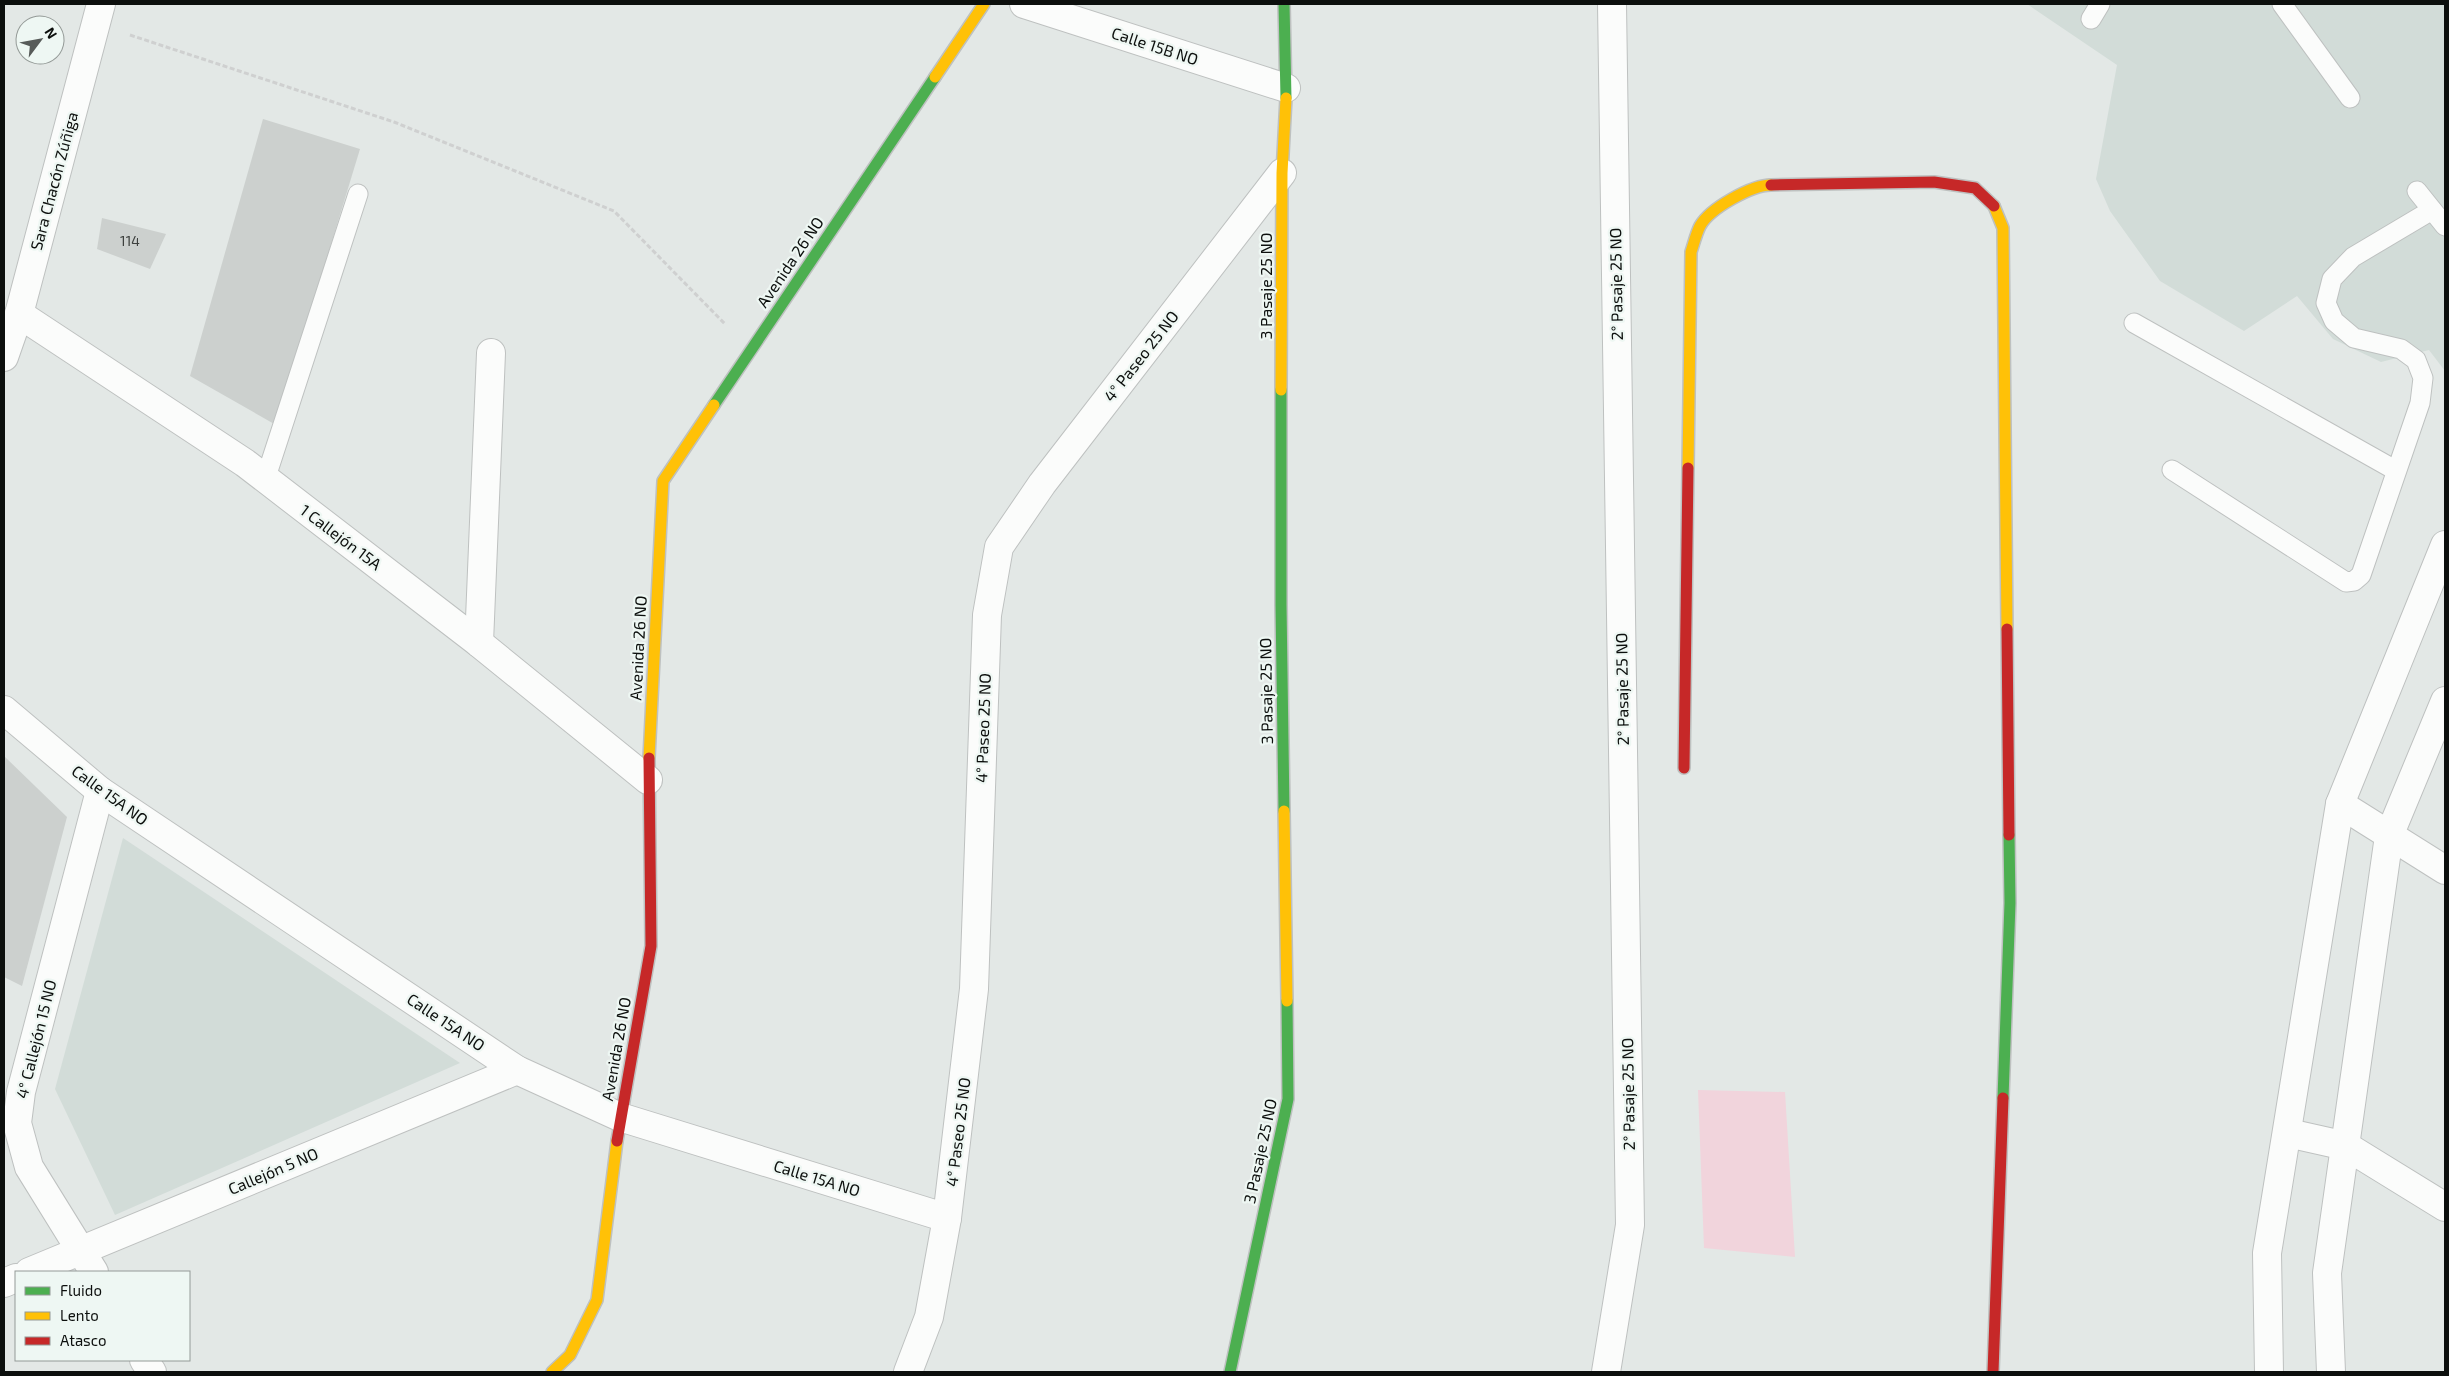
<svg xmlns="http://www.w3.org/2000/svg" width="2449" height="1376" font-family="'Exo 2',sans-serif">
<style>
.built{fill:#d2dcd8}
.green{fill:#f1d4dc}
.building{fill:#ccd0ce}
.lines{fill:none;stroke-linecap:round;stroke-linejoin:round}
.lane-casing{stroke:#bec1c0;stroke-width:21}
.street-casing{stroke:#bec1c0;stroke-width:30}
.fast-casing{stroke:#bec1c0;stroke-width:14}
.slow-casing{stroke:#bec1c0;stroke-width:14}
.jam-casing{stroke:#bec1c0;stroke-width:14}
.path{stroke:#cfd0d0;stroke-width:3;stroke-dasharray:5 2.5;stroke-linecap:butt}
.lane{stroke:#fbfcfb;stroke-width:19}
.street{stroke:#fbfcfb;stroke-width:28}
.fast{stroke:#4caf50;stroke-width:11}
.slow{stroke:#ffc107;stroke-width:11}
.jam{stroke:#c62828;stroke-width:11}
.labels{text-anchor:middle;stroke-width:4.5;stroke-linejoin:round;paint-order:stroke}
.number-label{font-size:14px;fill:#3d403e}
.street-label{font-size:16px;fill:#0c0f0d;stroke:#eef7f3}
</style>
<rect width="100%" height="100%" fill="#e3e8e6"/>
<g class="built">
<polygon points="2027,4 2445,4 2445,371 2429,350 2381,362 2333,339 2297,296 2244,331 2160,281 2110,211 2096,179 2117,65"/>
<polygon points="123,838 460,1063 115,1215 55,1089"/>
</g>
<polygon class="green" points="1698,1090 1785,1092 1795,1257 1704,1248"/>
<g class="building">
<polygon points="263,119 360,149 276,425 190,376"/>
<polygon points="102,218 166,234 150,269 97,249"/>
<polygon points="4,756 67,817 22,986 4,977"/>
</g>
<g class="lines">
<defs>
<g id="lane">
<polyline points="2282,4 2350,98"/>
<polyline points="2091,19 2100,4"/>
<polyline points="2417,191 2445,226"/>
<polyline points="2134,323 2395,470"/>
<polyline points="2172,470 2346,582 2354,581 2361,575 2420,403 2423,378 2416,360 2401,349 2354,338 2334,321 2326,303 2332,279 2353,257 2432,210"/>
<polyline points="265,480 358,194"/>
</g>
<g id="street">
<polyline points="1024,4 1286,88"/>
<polyline points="19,314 245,463 479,643 648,780"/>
<polyline points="4,357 19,314 101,4"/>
<polyline points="479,643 491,353"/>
<polyline points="4,710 100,791 517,1070 620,1117 947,1218"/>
<polyline points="2340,804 2445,870"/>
<polyline points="2288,1133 2346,1146 2445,1207"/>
<polyline points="29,1272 517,1070"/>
<polyline points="94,1272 29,1167 17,1123 21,1092 100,791"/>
<polyline points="4,1283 16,1278"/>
<polyline points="144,1360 152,1372"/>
<polyline points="908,1372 929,1317 947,1218 974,989 987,615 999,547 1042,484 1282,173"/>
<polyline points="1606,1372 1630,1225 1612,4"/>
<polyline points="2269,1372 2267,1253 2340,804 2445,545"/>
<polyline points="2331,1372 2327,1273 2389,836 2445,701"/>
</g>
<g id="fast">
<polyline points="1284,4 1286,98"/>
<polyline points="1281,390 1281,605 1284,811"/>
<polyline points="714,405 935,77"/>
<polyline points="2003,1098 2010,903 2009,835"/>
<polyline points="1230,1372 1288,1099 1287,1001"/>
</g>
<g id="slow">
<polyline points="935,77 984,4"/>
<polyline points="1994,206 2003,228 2007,629"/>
<polyline points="1281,390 1282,173 1286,98"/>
<path d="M1688,468L1691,252C1694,243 1696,234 1700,226C1710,208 1752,185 1771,185"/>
<polyline points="649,758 663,481 714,405"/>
<polyline points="1284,811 1287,1001"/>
<polyline points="552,1372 570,1355 597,1300 617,1141"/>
</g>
<g id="jam">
<polyline points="1771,185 1934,182 1975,188 1994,206"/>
<polyline points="2007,629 2009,835"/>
<polyline points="1684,768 1688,468"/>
<polyline points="617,1141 651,946 649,758"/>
<polyline points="1993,1372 2003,1098"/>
</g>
</defs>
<use href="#lane" class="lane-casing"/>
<use href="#street" class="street-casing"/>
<use href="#fast" class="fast-casing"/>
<use href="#slow" class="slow-casing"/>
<use href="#jam" class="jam-casing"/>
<polyline class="path" points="130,35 394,122 614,211 725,324"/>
<use href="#lane" class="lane"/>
<use href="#street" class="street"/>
<use href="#fast" class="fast"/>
<use href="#slow" class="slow"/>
<use href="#jam" class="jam"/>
</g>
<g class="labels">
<g class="number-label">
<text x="130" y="246">114</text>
</g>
<g class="street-label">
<text transform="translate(1155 46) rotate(18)" y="6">Calle 15B NO</text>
<text transform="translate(54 181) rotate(-75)" y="6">Sara Chacón Zúñiga</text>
<text transform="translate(790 262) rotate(-56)" y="6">Avenida 26 NO</text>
<text transform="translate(1616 284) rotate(-91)" y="6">2° Pasaje 25 NO</text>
<text transform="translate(1266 286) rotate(-90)" y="6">3 Pasaje 25 NO</text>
<text transform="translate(1141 356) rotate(-52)" y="6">4° Paseo 25 NO</text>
<text transform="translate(341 537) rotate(37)" y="6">1 Callejón 15A</text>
<text transform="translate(638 648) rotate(-87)" y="6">Avenida 26 NO</text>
<text transform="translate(1622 689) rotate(-91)" y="6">2° Pasaje 25 NO</text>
<text transform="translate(1266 691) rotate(-91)" y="6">3 Pasaje 25 NO</text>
<text transform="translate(983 728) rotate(-88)" y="6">4° Paseo 25 NO</text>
<text transform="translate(110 795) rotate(36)" y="6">Calle 15A NO</text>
<text transform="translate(446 1022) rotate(34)" y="6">Calle 15A NO</text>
<text transform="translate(36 1039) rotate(-76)" y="6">4° Callejón 15 NO</text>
<text transform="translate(616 1049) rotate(-80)" y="6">Avenida 26 NO</text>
<text transform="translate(1628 1094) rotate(-91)" y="6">2° Pasaje 25 NO</text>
<text transform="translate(958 1132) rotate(-83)" y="6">4° Paseo 25 NO</text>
<text transform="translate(1260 1151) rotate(-78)" y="6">3 Pasaje 25 NO</text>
<text transform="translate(273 1171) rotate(-23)" y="6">Callejón 5 NO</text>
<text transform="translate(817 1178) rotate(17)" y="6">Calle 15A NO</text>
</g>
</g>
<rect width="2449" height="1376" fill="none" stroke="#0c0f0d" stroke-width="10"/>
<rect x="15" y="1271" width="175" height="90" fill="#eef7f3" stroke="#949a97"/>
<rect x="25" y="1287" width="25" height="8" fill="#4caf50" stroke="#949a97"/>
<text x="60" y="1296" font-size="15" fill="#0c0f0d">Fluido</text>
<rect x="25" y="1312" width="25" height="8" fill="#ffc107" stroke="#949a97"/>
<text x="60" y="1321" font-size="15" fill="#0c0f0d">Lento</text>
<rect x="25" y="1337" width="25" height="8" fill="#c62828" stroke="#949a97"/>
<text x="60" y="1346" font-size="15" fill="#0c0f0d">Atasco</text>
<g transform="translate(40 40) rotate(58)"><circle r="24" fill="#eef7f3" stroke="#949a97"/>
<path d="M0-4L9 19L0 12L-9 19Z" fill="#575b59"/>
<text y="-8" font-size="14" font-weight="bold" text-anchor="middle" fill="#0c0f0d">N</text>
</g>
</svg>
